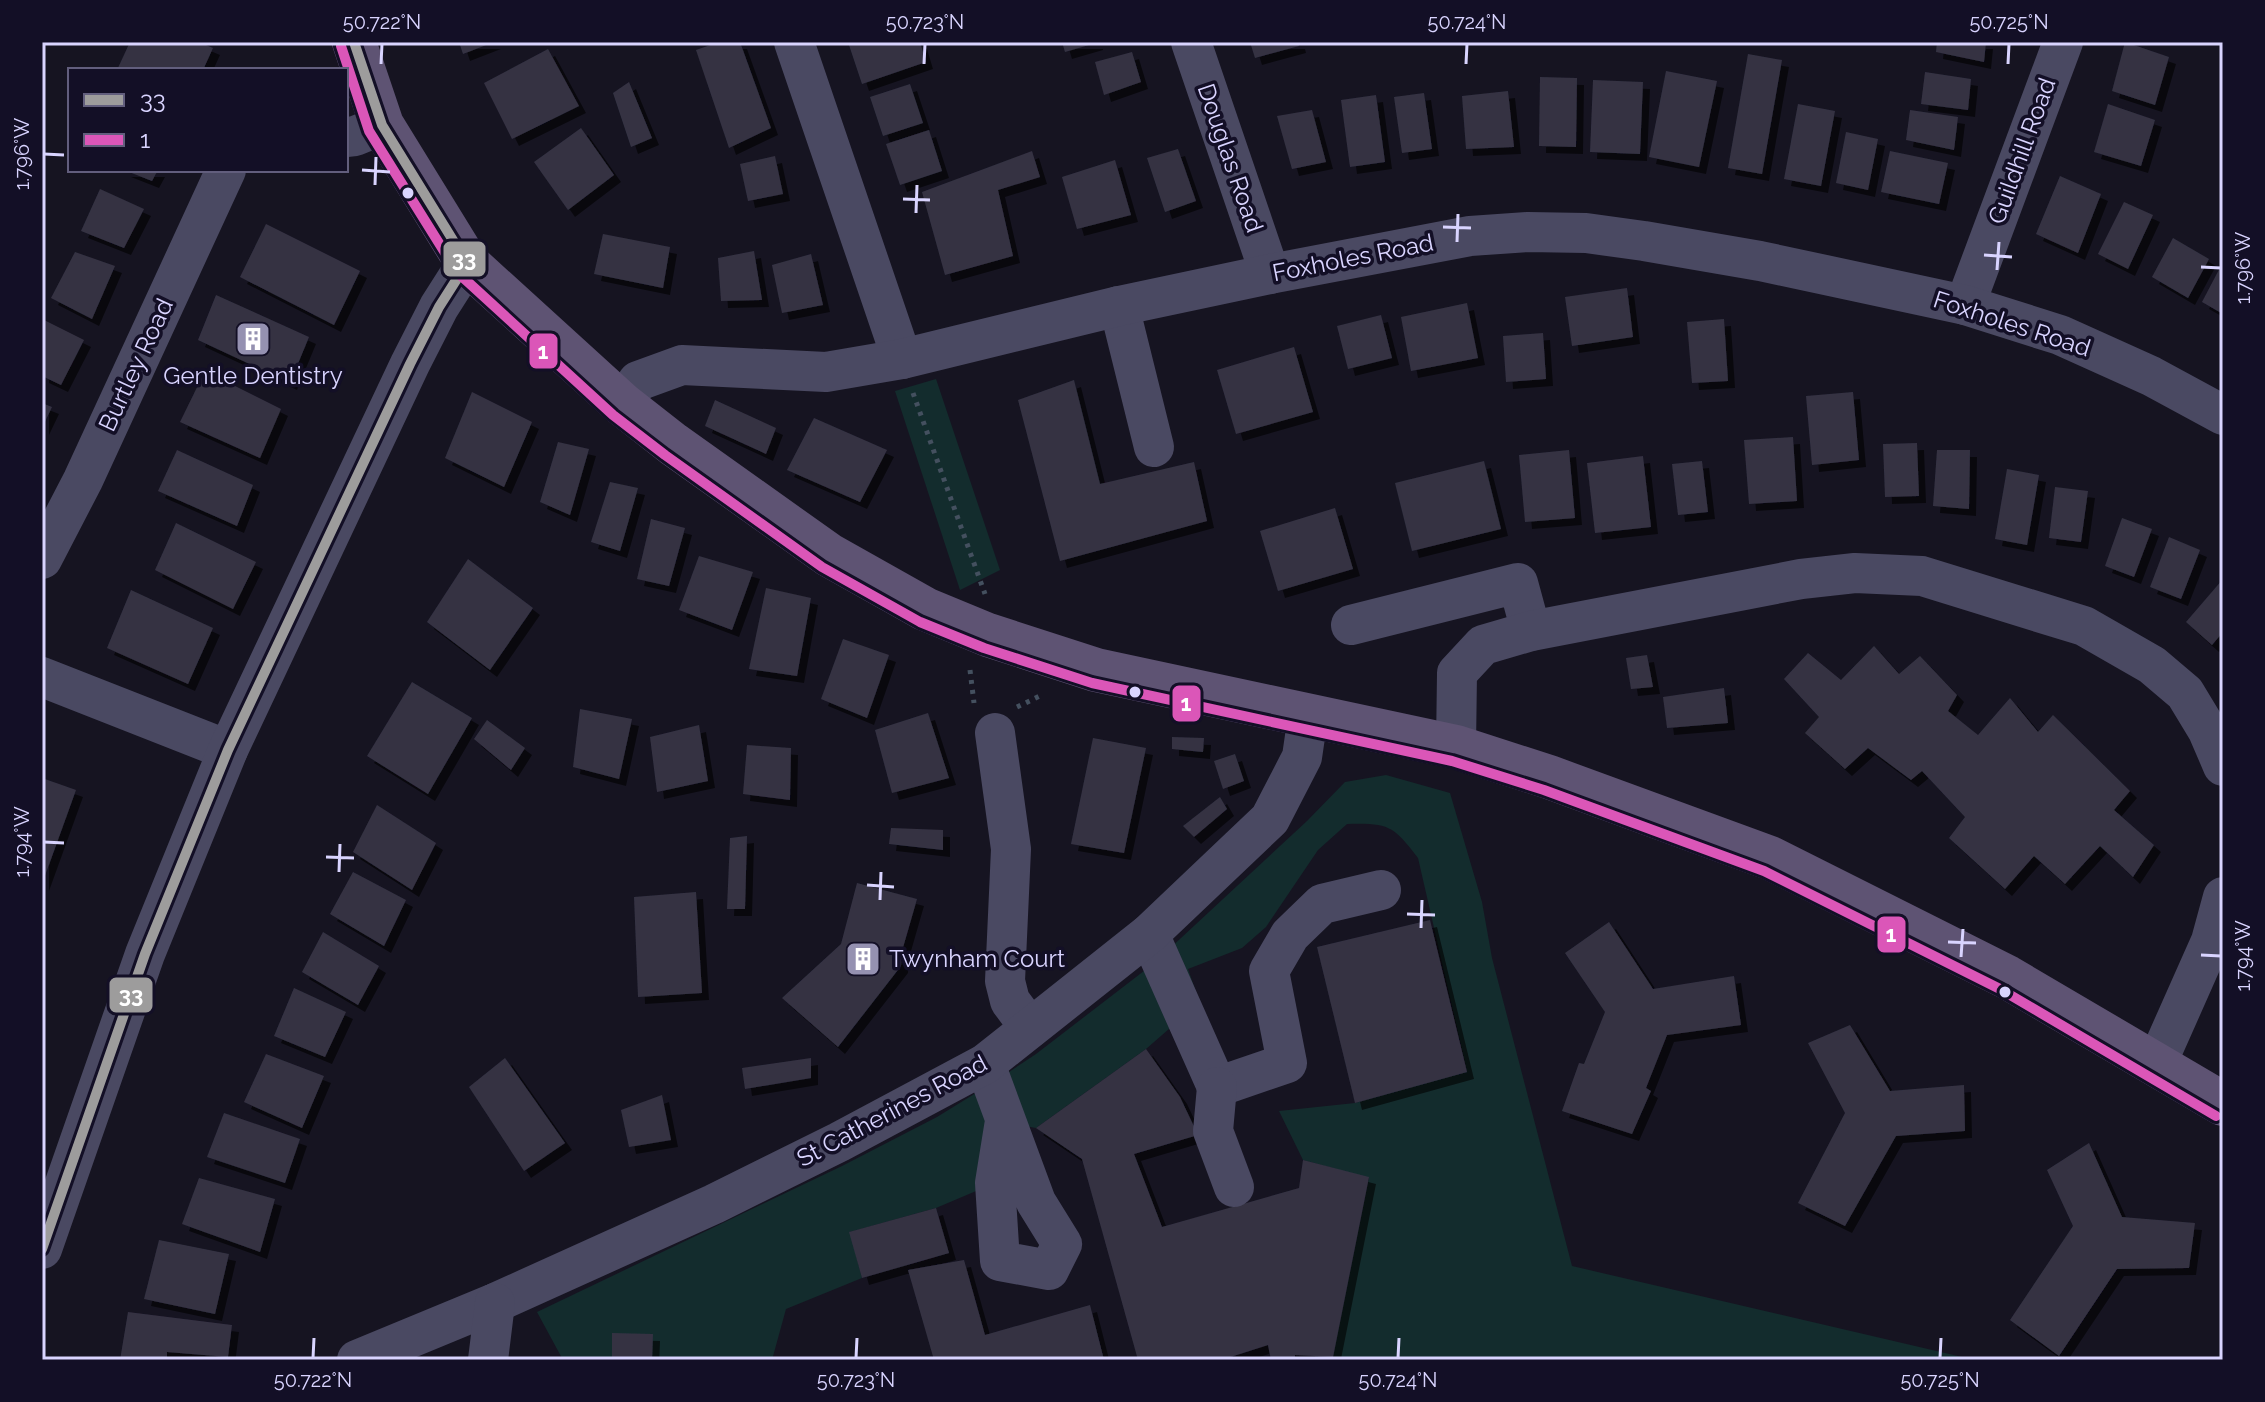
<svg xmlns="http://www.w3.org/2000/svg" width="2265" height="1402" font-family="Raleway,sans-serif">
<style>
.green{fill:#132c2d}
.building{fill:#343243;filter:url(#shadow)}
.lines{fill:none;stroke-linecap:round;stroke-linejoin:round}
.path{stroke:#44505f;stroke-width:5;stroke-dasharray:4 6;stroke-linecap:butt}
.minor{stroke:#4a4962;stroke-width:40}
.major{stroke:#5e5373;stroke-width:44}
.bus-1-casing{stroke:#130f26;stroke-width:16}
.bus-2-casing{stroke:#130f26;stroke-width:16}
.bus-1{stroke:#9d9c9c;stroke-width:10}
.bus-2{stroke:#db56b8;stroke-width:10}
.ticks{fill:none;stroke:#d9d4ff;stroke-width:3}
.bus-dot{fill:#d9d4ff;stroke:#130f26;stroke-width:3}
.labels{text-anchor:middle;stroke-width:7;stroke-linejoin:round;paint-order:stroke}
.street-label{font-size:24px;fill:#d9d4ff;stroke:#130f26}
.poi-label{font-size:24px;fill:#d9d4ff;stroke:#130f26}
.line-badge{stroke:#130f26;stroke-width:3}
.badge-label{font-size:22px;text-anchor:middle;font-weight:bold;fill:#fff}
.neatline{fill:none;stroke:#d9d4ff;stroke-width:3}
.ticks-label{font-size:20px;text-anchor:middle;fill:#d9d4ff}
</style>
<defs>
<filter id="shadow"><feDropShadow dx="7" dy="7" stdDeviation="0" flood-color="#0009"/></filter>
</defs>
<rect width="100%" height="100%" fill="#161421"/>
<g class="green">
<polygon points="936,379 1000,570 960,590 895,391"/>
<path d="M1386,775L1450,793L1482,902L1492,958L1572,1266L1975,1360H1411L1410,1358L1401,1360H1335L1333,1357L1369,1178L1303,1160L1279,1111L1355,1103L1467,1071L1418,858C1393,825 1388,823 1347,824L1318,850L1266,927L1242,948L1188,969L1201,1006L1185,1015L1146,1049L1036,1128L1005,1122L995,1183L936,1208L850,1232L862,1278L786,1309L772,1360H563L537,1312L842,1166L937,1117L997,1080L1036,1054L1153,964L1307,821L1345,782Z"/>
</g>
<g class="building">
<polygon points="130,42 199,42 213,48 203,70 117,70"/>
<polygon points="459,42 494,42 463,54"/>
<polygon points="719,42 740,42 771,128 729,148 696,50"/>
<polygon points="848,42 920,42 926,62 862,84"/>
<polygon points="1062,42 1096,42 1096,43 1065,52"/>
<polygon points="1250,42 1298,42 1299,46 1255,58"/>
<polygon points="1937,42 1986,42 1984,62 1936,52"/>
<polygon points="2125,42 2169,57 2155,105 2112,91"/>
<polygon points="548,49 579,106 512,139 484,83"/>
<polygon points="1132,52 1141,82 1104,95 1095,62"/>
<polygon points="1748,54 1782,60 1762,174 1728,168"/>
<polygon points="1666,71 1717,81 1699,167 1649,157"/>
<polygon points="1925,72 1971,79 1968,110 1921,104"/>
<polygon points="1540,77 1577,78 1576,147 1539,146"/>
<polygon points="1593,80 1643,82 1640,154 1590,152"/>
<polygon points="629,82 652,138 631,147 613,93"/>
<polygon points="910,84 923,123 883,136 870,97"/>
<polygon points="1508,91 1514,147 1466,149 1462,96"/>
<polygon points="1424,93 1432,149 1402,153 1394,97"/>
<polygon points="1376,95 1385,162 1350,167 1341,100"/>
<polygon points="1798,104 1835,111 1821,186 1784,179"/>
<polygon points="2108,104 2155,120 2141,166 2094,152"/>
<polygon points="1312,110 1326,162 1292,169 1277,116"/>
<polygon points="1910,110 1958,117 1954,150 1906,140"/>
<polygon points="581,128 614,175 568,210 534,162"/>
<polygon points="929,130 942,171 900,185 886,144"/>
<polygon points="1846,132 1878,139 1868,190 1836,183"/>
<polygon points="1178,149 1196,201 1165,212 1147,158"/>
<polygon points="1032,151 1040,177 998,190 1013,256 945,275 922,192"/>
<polygon points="1890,151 1948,163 1939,204 1881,192"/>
<polygon points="775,156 783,194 748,201 740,164"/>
<polygon points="1115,160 1131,215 1077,229 1062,177"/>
<polygon points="124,170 158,170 152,181"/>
<polygon points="2060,176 2101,194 2078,253 2036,234"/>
<polygon points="100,189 144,209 124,248 81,231"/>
<polygon points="2124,202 2153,215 2128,269 2098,254"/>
<polygon points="266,224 360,271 334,325 240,277"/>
<polygon points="603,234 670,247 663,288 594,274"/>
<polygon points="2173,238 2209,259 2188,298 2152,277"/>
<polygon points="754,251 762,300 721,301 718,258"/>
<polygon points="75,252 115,266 92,319 51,298"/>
<polygon points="811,254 823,305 782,313 772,265"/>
<polygon points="2223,262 2223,314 2202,302"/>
<polygon points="1627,288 1633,337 1572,346 1565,297"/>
<polygon points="216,295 309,337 290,383 198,340"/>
<polygon points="1467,303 1478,358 1411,371 1401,317"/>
<polygon points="1381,315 1392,358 1348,369 1337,326"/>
<polygon points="42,319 84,340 61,385 42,376"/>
<polygon points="1724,319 1728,381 1692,383 1687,322"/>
<polygon points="1543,333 1546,379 1506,382 1503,336"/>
<polygon points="1294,347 1313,412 1236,434 1217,370"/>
<polygon points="205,371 281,409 260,458 180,422"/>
<polygon points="1074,380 1100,484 1194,462 1207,521 1060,561 1018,400"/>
<polygon points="472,392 532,422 504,487 445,458"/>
<polygon points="1853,392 1859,460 1812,465 1806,396"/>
<polygon points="715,400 776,428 766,454 705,426"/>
<polygon points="42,403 52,407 42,428"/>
<polygon points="814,418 887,450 860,502 787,470"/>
<polygon points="1793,437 1797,501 1749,504 1744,440"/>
<polygon points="558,442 589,449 570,515 540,502"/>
<polygon points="1917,443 1919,496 1885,497 1883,444"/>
<polygon points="177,450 253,485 237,526 158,491"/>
<polygon points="1569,450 1575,518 1525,522 1519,455"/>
<polygon points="1937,450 1970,450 1969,509 1933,506"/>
<polygon points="1643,456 1651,527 1595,533 1587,463"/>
<polygon points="1484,461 1501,529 1412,551 1395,483"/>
<polygon points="1702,461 1708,512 1678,515 1672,464"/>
<polygon points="2007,469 2039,475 2027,545 1995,539"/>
<polygon points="610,482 638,488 620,551 591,542"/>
<polygon points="2055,487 2088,491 2081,542 2049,538"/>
<polygon points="1335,508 1353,569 1278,591 1260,531"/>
<polygon points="2122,518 2152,529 2134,577 2105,566"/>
<polygon points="651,519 685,528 669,586 637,579"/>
<polygon points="176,523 256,562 233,609 155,570"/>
<polygon points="2169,537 2200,550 2181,599 2150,587"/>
<polygon points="699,556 753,572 732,630 679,610"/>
<polygon points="468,559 533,608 490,670 427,622"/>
<polygon points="2223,579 2223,632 2212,645 2186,622"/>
<polygon points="766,588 811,598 797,676 749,669"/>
<polygon points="131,590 213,628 188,684 107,648"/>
<polygon points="843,639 889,655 867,718 821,699"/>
<polygon points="1874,646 1899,674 1920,656 1957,695 1948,711 1978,735 2010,698 2038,732 2053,715 2130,791 2114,810 2154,845 2133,877 2100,846 2065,884 2034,856 2005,889 1949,838 1965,817 1922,771 1911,780 1868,748 1845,769 1805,733 1819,717 1784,679 1808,653 1841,680"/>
<polygon points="1647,655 1653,687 1631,689 1626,658"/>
<polygon points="412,682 472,718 428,794 367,756"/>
<polygon points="1724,688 1728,723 1667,728 1663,697"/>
<polygon points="580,709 632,719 619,779 573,767"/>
<polygon points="928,713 949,778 892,793 875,730"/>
<polygon points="487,720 525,748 511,770 474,739"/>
<polygon points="699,725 708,781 657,792 650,737"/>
<polygon points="1172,737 1204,738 1203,752 1172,749"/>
<polygon points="1093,738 1146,748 1124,853 1071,844"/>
<polygon points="747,745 791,748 790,800 743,794"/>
<polygon points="1235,754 1244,781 1223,789 1214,761"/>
<polygon points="42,778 76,790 42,884"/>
<polygon points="1220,797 1227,809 1194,837 1183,826"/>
<polygon points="377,805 436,843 412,890 353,852"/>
<polygon points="891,828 943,830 943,850 889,844"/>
<polygon points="747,836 745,909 727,909 730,838"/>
<polygon points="353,872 406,900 384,946 330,914"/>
<polygon points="857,883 917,899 902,951 901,966 838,1047 782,998 841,944"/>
<polygon points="696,892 702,993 638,997 634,897"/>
<polygon points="1430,920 1467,1072 1355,1103 1317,947"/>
<polygon points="1609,922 1653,989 1734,976 1741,1025 1667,1035 1646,1088 1651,1091 1632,1134 1562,1111 1579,1063 1584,1064 1605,1012 1565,953"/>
<polygon points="323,932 379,966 358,1005 302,972"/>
<polygon points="294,988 346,1012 325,1057 274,1036"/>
<polygon points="1850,1025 1890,1091 1964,1085 1965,1131 1896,1136 1845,1226 1798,1203 1845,1113 1808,1043"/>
<polygon points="1146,1049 1180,1097 1198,1135 1134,1154 1162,1227 1299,1188 1303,1160 1369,1177 1333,1357 1295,1355 1295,1360 1271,1360 1268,1345 1221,1360 1138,1360 1082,1159 1036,1128"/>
<polygon points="266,1054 324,1076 302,1128 244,1102"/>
<polygon points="505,1058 565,1143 524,1171 469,1087"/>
<polygon points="811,1058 811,1078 745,1089 742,1068"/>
<polygon points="662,1095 671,1140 629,1147 621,1110"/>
<polygon points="224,1113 300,1139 285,1183 207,1157"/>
<polygon points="2089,1143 2122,1217 2195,1223 2189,1268 2117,1269 2059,1356 2010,1320 2073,1226 2047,1170"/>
<polygon points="199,1178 275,1199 260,1252 182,1224"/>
<polygon points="936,1208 949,1253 862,1278 849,1232"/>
<polygon points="159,1240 229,1254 215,1314 144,1299"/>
<polygon points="964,1260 985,1335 1090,1305 1104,1360 934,1360 908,1270"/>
<polygon points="128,1312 232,1325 228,1357 167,1352 167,1360 120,1360"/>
<polygon points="612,1333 653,1334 652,1360 612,1360"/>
</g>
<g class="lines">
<g class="path">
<polyline points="913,393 985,594"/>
<polyline points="970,670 974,703"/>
<polyline points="1017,707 1044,694"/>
</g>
<g class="minor">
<polyline points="794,42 902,359"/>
<polyline points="1191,42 1270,274"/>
<polyline points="346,137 355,136 382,125"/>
<polyline points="1965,305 2063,42"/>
<polyline points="1119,306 1154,447"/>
<polyline points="622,404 638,381 682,365 826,372 902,359 1119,306 1270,274 1470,236 1528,232 1586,233 1644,241 1760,261 1965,305 2060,335 2151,376 2223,415"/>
<polyline points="42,559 83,480 226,170"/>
<polyline points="1351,625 1518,583 1531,631"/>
<polyline points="42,677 228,750"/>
<polyline points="995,733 1011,849 1005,981 1010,1001 1030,1028"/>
<polyline points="1456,747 1457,673 1483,645 1531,631 1801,579 1855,573 1922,576 2084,626 2152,665 2185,693 2208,731 2223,766"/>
<polyline points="1149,934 1217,1087 1287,1063 1269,971 1290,935 1322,904 1381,890"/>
<polyline points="985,1064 1036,1202 1062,1244 1049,1270 1000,1261 995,1183 1005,1121"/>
<polyline points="2156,1065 2211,941 2223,897"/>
<polyline points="1217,1087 1213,1131 1234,1187"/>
<polyline points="42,1249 145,954 228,750 410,364 439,307 467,263"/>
<polyline points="357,1360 495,1303 714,1204 839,1142 985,1064 1149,934 1270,819 1302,757 1308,716"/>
<polyline points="488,1360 495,1303"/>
</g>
<polyline class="major" points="354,42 382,125 467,263 622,404 673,444 829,555 925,609 988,635 1096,670 1456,747 1549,777 1770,858 2007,977 2223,1104"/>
<defs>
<g id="bus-1">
<polyline points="354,42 382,125 467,263"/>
<polyline points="42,1249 145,954 228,750 410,364 439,307 467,263"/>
</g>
<polyline id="bus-2" points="341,46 369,131 457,272 613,415 665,455 822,567 920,622 984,648 1092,683 1452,761 1544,790 1764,871 2000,989 2216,1116"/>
</defs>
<use href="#bus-1" class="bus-1-casing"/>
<use href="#bus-2" class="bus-2-casing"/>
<use href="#bus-1" class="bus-1"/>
<use href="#bus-2" class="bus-2"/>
</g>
<path class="ticks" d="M381,64L382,44M924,64L925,44M1466,64L1467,44M2008,64L2009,44M44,154L64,155M362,170L390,172M375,185L376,157M903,199L930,200M916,213L917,185M1443,227L1471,228M1457,242L1458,214M1984,255L2012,257M2201,267L2221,268M1997,270L1999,242M44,842L64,843M326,857L354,858M339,872L340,844M867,885L894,887M880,900L881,872M1407,914L1435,915M1421,928L1422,900M1948,942L1976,943M2201,955L2221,956M1961,957L1963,929M313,1358L314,1338M856,1358L857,1338M1398,1358L1399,1338M1940,1358L1941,1338"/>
<defs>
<symbol id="building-square" viewBox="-11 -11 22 22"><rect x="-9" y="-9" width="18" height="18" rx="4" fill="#9591b1" stroke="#130f26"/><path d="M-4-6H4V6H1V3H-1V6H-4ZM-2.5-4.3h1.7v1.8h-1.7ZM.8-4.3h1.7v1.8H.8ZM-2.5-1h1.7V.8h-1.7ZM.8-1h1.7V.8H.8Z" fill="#fff"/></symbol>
</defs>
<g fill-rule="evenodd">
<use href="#building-square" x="233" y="319" width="40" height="40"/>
<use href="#building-square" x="843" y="939" width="40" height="40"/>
</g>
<g class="bus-dot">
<circle cx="408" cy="193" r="7"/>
<circle cx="1135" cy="692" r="7"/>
<circle cx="2005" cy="992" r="7"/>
</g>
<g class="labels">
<g class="street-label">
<text transform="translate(2022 151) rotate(-70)" y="8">Guildhill Road</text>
<text transform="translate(1230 158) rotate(71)" y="8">Douglas Road</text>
<text transform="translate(1353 258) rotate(-11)" y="8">Foxholes Road</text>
<text transform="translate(2012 324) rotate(18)" y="8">Foxholes Road</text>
<text transform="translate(136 365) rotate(-65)" y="8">Burtley Road</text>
<text transform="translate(892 1111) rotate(-28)" y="8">St Catherines Road</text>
</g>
<g class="poi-label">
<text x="253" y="384">Gentle Dentistry</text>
<text x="889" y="967" text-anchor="start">Twynham Court</text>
</g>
</g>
<g class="line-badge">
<rect x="442" y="240" width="45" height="38" rx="8" fill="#9d9c9c"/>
<rect x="528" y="332" width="31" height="38" rx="8" fill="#db56b8"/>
<rect x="1171" y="684" width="31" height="39" rx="8" fill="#db56b8"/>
<rect x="1876" y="915" width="31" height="39" rx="8" fill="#db56b8"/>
<rect x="108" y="976" width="46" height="38" rx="8" fill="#9d9c9c"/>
</g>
<g class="badge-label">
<text x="464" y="267">33</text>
<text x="543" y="359">1</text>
<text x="1186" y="711">1</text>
<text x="1891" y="942">1</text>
<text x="131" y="1003">33</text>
</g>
<rect width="2265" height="1402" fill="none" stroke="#130f26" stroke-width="88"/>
<rect x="68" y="68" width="280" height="104" fill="#130f26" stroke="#625e7d" stroke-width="2"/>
<rect x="84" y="94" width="40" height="12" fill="#9d9c9c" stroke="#625e7d" stroke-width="2"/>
<text x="140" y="108" font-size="24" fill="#d9d4ff">33</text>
<rect x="84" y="134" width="40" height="12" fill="#db56b8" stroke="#625e7d" stroke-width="2"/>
<text x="140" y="148" font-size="24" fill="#d9d4ff">1</text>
<rect x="44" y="44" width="2177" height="1314" class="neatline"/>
<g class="ticks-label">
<text x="382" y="29">50.722°N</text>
<text x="925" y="29">50.723°N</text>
<text x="1467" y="29">50.724°N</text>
<text x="2009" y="29">50.725°N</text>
<text transform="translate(22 154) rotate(-90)" y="7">1.796°W</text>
<text transform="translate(2243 268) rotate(-90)" y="7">1.796°W</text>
<text transform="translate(22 842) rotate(-90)" y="7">1.794°W</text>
<text transform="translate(2243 956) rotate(-90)" y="7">1.794°W</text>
<text x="313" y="1387">50.722°N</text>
<text x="856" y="1387">50.723°N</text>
<text x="1398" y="1387">50.724°N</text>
<text x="1940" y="1387">50.725°N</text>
</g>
</svg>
